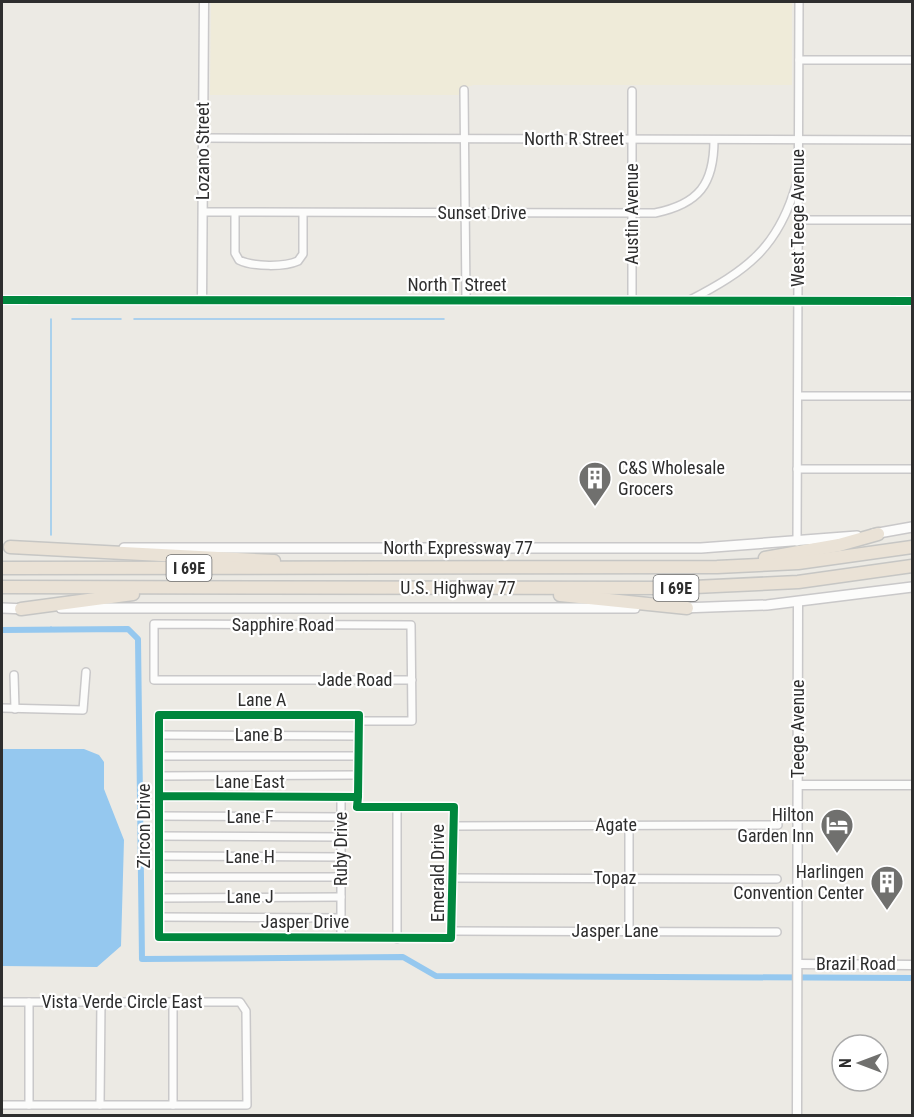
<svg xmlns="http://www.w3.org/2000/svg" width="914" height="1117" font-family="'Roboto Condensed',sans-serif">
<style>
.education{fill:#efebd9}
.water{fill:#95c8ef}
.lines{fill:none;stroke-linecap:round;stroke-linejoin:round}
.stream{stroke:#95c8ef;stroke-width:1.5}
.canal{stroke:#95c8ef;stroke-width:6}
.minor-casing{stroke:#c9c8c9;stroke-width:10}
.tertiary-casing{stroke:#c9c8c9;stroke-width:11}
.secondary-casing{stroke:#c9c8c9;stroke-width:12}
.motorway-casing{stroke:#c6c6c4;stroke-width:15}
.minor{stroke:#fcfcfb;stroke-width:7}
.tertiary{stroke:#fcfcfb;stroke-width:8}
.secondary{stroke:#fcfcfb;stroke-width:9}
.motorway{stroke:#eae2d6;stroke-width:12}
.cycleway-casing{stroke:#fff;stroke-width:11}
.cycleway{stroke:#00873e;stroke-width:8}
.labels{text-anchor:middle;stroke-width:4.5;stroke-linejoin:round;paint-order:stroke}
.shield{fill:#fff;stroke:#6d6d6d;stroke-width:1.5}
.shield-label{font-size:16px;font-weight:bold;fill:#2e2e2e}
.street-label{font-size:18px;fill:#2e2e2e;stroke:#fff}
.poi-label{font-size:18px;fill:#2e2e2e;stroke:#fff;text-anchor:end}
</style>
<rect width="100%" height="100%" fill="#eceae4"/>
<polygon class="education" points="211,2 792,2 792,85 474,85 466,87 466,95 210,95"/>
<polygon class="water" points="2,749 84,749 99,755 104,762 104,789 124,840 121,946 97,967 2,966"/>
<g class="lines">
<g class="stream">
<polyline points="72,319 121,319"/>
<polyline points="134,319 444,319"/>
<polyline points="51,535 51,319"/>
<polyline points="51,627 51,630"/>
</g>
<polyline class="canal" points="2,630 128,629 138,639 142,959 403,957 436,976 912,978"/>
<defs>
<g id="minor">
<polyline points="799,60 912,60"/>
<polyline points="464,90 466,300"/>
<polyline points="203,138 912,140"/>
<path d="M203,212L655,213C699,204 714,184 714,140"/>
<path d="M235,213V253L239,260C253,267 285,267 298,261L303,254V213"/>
<polyline points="798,220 912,220"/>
<polyline points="632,300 632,91"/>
<path d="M690,300C746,271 778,248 796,185"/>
<polyline points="798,396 912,396"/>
<polyline points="797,469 912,469"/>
<polyline points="797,542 799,2"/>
<polyline points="14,675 15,709"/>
<polyline points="2,708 83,710 86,672"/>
<polyline points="359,721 412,721 411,625 154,624 154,680 412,680"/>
<polyline points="159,735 358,736"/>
<polyline points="159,756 358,756"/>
<polyline points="159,776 358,775"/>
<path d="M159,796L358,797L357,807H454L451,938L159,937C159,863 159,789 159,715H359L358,797"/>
<polyline points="397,807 397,939"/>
<polyline points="159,816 341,817"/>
<polyline points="454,826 778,825"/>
<polyline points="159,836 341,837"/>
<polyline points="159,856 341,857"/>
<polyline points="159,877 341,877"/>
<polyline points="454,878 777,879"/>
<polyline points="159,898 341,897"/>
<polyline points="159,917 341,918"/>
<polyline points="453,931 777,932"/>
<polyline points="629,931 629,825"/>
<polyline points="341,937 341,797"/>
<polyline points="173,1001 173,1105"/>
<polyline points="2,1002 240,1002 246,1011 247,1105 2,1105"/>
<polyline points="29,1002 29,1105"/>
<polyline points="100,1105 101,1001"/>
</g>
<g id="tertiary">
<polyline points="2,300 912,301"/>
<polyline points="202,300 204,2"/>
<polyline points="798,785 912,785"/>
<polyline points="799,964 912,965"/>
<polyline points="797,1116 798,602"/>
</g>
<g id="secondary">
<polyline points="873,534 912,527"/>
<polyline points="124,548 701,548 857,536"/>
<polyline points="2,608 26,609"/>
<polyline points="61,608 635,608"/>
<polyline points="682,608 767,605 912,587"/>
</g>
<g id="motorway">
<polyline points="10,547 274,561"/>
<polyline points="765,558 839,545 878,534"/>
<polyline points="2,568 717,567 798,563 912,547"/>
<polyline points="2,587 673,588 798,582 912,566"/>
<polyline points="560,595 687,608"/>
<polyline points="21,609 133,594"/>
</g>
</defs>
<use href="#minor" class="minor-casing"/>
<use href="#tertiary" class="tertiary-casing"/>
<use href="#secondary" class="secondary-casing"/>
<use href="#motorway" class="motorway-casing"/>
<use href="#minor" class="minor"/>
<use href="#tertiary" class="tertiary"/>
<use href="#secondary" class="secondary"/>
<use href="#motorway" class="motorway"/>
<defs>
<g id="cycleway">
<polyline points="2,300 912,301"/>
<path d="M159,796L358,797L357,807H454L451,938L159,937C159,863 159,789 159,715H359L358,797"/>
</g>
</defs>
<use href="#cycleway" class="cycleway-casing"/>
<use href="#cycleway" class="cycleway"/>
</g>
<defs>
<symbol id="building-pin" viewBox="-11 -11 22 30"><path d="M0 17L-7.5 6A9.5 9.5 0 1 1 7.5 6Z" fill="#70706e" stroke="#fff"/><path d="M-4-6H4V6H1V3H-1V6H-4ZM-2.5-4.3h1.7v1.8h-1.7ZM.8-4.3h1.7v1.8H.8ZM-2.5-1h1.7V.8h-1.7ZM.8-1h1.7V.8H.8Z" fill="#fff"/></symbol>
<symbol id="hotel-pin" viewBox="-11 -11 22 30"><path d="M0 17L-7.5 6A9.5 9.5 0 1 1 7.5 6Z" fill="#70706e" stroke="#fff"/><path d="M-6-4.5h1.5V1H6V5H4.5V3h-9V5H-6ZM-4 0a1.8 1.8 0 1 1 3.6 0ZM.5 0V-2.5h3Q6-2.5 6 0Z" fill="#fff"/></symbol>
</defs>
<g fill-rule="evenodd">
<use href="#building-pin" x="576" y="459" width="38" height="52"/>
<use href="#hotel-pin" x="818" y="806" width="38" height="52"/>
<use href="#building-pin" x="868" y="863" width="38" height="52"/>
</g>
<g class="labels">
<g class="shield">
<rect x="166.5" y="555" width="45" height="26" rx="4.5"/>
<rect x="653.5" y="575" width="45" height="26" rx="4.5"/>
</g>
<g class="shield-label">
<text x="189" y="574">I 69E</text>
<text x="676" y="594">I 69E</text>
</g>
<g class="street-label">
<text x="574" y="145">North R Street</text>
<text transform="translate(203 151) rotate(-90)" y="6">Lozano Street</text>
<text x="482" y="219">Sunset Drive</text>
<text transform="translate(632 214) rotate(-90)" y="6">Austin Avenue</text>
<text transform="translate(798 218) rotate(-90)" y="6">West Teege Avenue</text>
<text x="457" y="291">North T Street</text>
<text x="458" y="554">North Expressway 77</text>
<text x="458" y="594">U.S. Highway 77</text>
<text x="283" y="631">Sapphire Road</text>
<text x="355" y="686">Jade Road</text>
<text x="262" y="706">Lane A</text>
<text transform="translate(798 729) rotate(-90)" y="6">Teege Avenue</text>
<text x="259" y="741">Lane B</text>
<text x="250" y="788">Lane East</text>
<text x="250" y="823">Lane F</text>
<text x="616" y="831">Agate</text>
<text transform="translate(144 826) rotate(-90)" y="6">Zircon Drive</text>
<text transform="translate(341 849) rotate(-90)" y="6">Ruby Drive</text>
<text x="250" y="863">Lane H</text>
<text transform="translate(438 873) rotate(-90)" y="6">Emerald Drive</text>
<text x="615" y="884">Topaz</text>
<text x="250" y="903">Lane J</text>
<text x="305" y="928">Jasper Drive</text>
<text x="615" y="937">Jasper Lane</text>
<text x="856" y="970">Brazil Road</text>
<text x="122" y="1008">Vista Verde Circle East</text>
</g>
<g class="poi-label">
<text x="618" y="474" text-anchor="start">C&amp;S Wholesale<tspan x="618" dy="21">Grocers</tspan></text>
<text x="814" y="821">Hilton<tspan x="814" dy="21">Garden Inn</tspan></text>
<text x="864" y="878">Harlingen<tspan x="864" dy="21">Convention Center</tspan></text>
</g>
</g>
<rect width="914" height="1117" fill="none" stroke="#2e2e2e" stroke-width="6"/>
<g transform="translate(860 1063) rotate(270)"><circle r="28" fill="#ffffff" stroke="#ababab" stroke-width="1.5"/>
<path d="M0-4.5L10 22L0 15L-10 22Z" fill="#70706e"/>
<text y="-9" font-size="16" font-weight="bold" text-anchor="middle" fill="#2e2e2e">N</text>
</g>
</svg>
